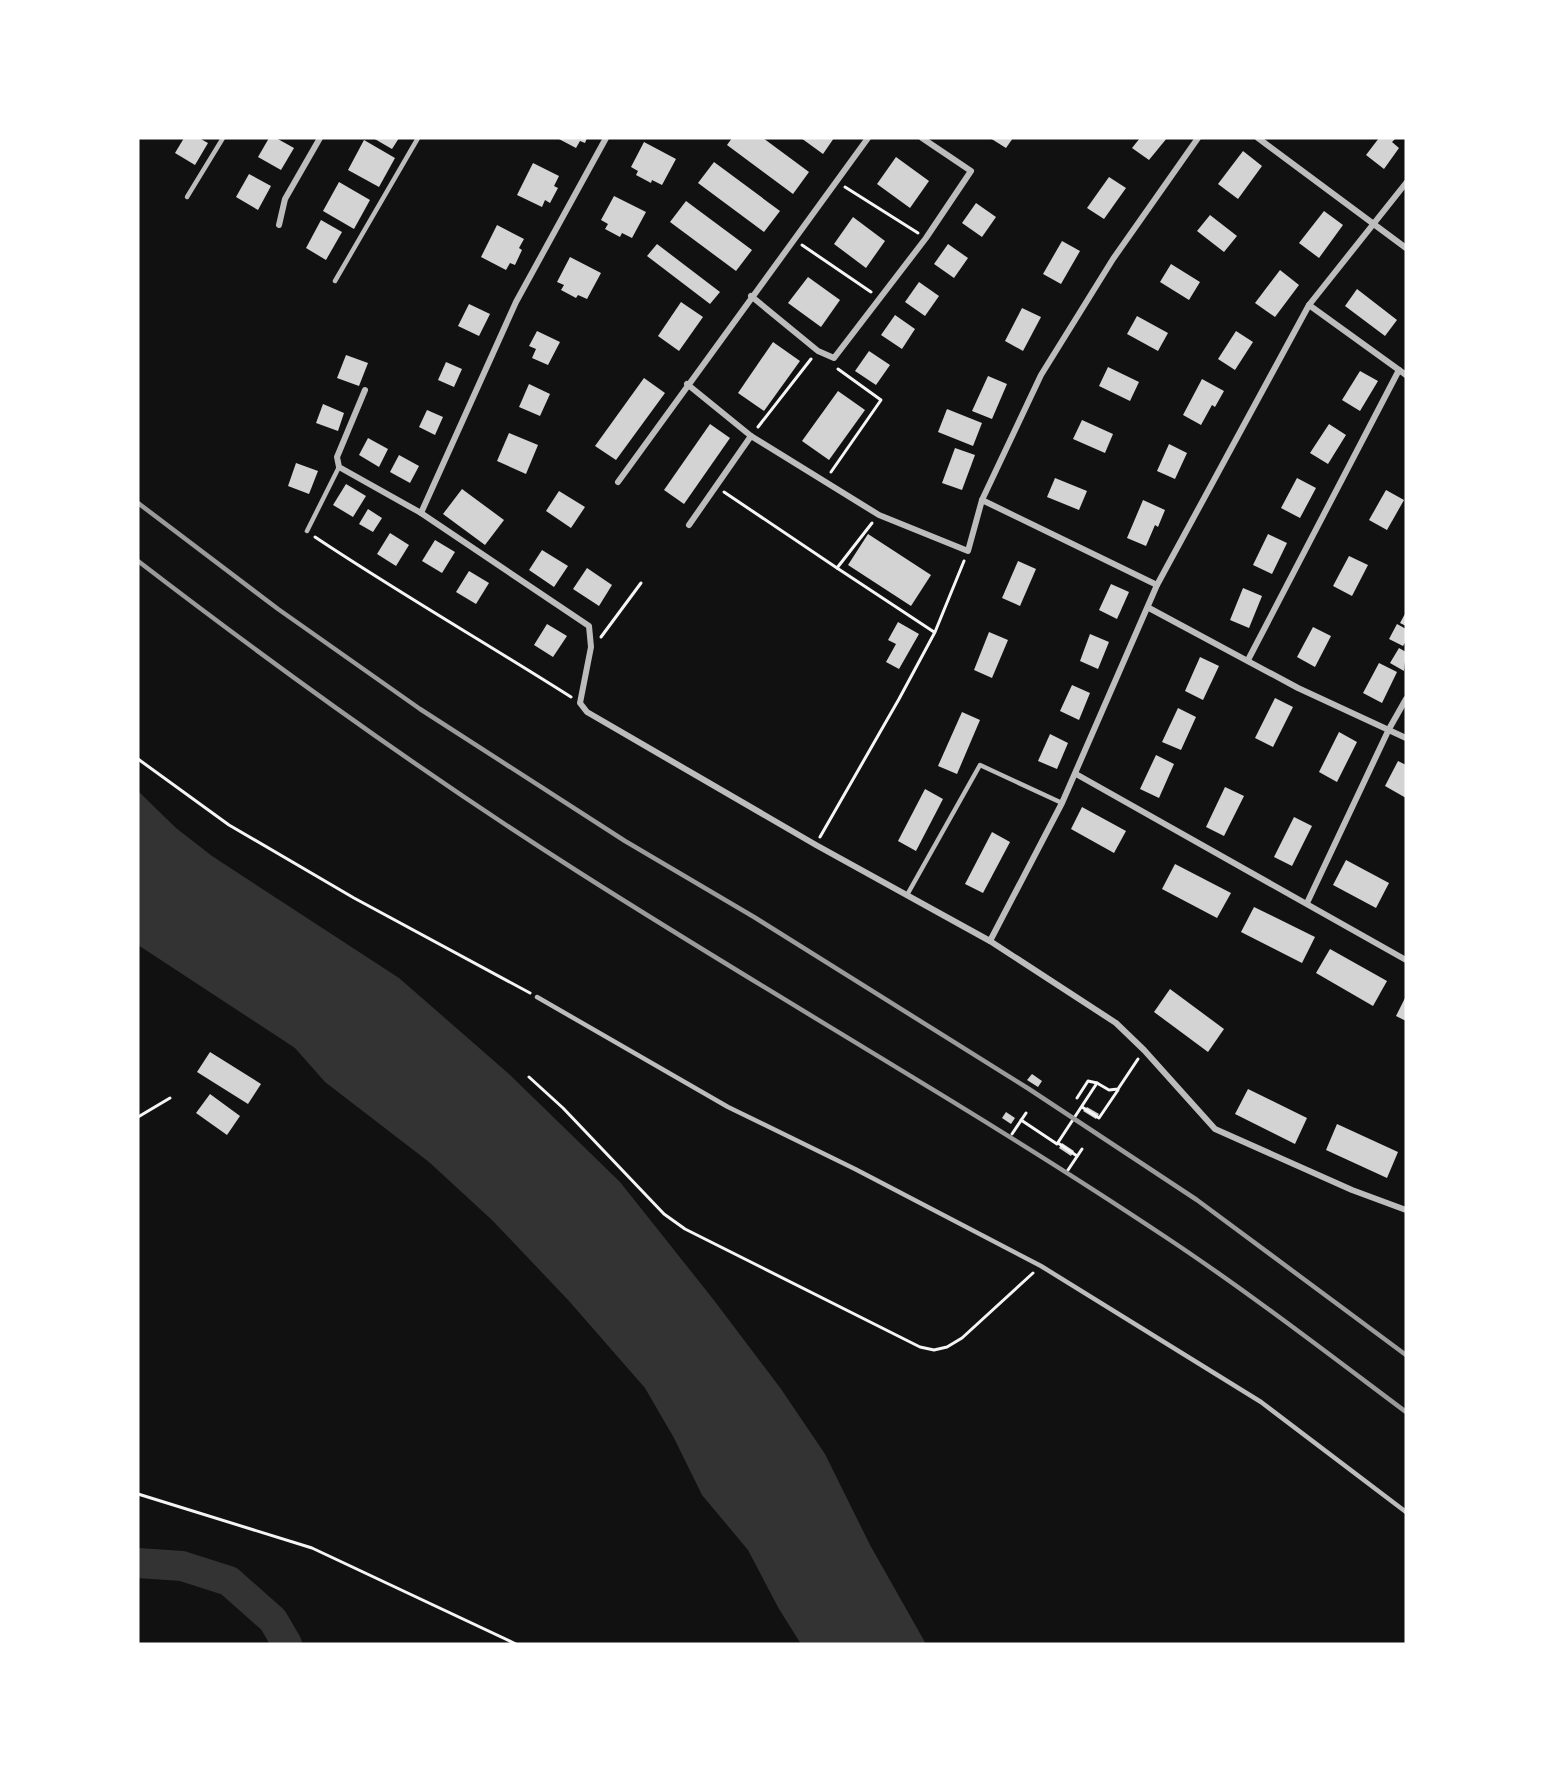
<svg xmlns="http://www.w3.org/2000/svg" width="1544" height="1782" font-family="Inter,sans-serif">
<style>
.water{fill:#333}
.lines{fill:none;stroke-linecap:round;stroke-linejoin:round}
.river{stroke:#333;stroke-width:30}
.building{fill:#d3d3d3}
.path{stroke:#f5f5f5;stroke-width:3}
.service{stroke:#bcbcbc;stroke-width:4.5}
.minor{stroke:#bcbcbc;stroke-width:6}
.rail{stroke:#9a9a9a;stroke-width:4.5}
</style>
<rect width="100%" height="100%" fill="#111"/>
<polygon class="water" points="138,791 176,828 212,856 399,978 509,1074 620,1182 713,1299 781,1389 825,1454 870,1545 926,1644 801,1644 779,1609 748,1550 702,1495 674,1438 645,1388 569,1301 493,1221 429,1162 325,1082 295,1048 138,945"/>
<g class="lines">
<polyline class="river" points="138,1563 182,1566 229,1581 273,1620 287,1644"/>
</g>
<g class="building">
<polygon points="184,138 199,138 208,143 195,165 175,153"/>
<polygon points="269,138 276,138 294,148 281,170 258,157"/>
<polygon points="373,138 399,138 392,149"/>
<polygon points="557,138 587,138 585,143 580,141 576,148"/>
<polygon points="732,138 763,138 809,172 793,194 727,145"/>
<polygon points="801,138 834,138 823,154"/>
<polygon points="990,138 1013,138 1006,148"/>
<polygon points="1140,138 1167,138 1149,160 1132,148"/>
<polygon points="1379,138 1396,138 1392,142 1399,148 1384,169 1366,155"/>
<polygon points="364,140 395,158 379,187 348,170"/>
<polygon points="644,142 676,159 662,185 652,180 651,183 636,175 638,171 631,167"/>
<polygon points="1243,151 1262,166 1238,199 1218,184"/>
<polygon points="896,157 929,181 910,208 877,184"/>
<polygon points="714,162 780,211 764,232 698,183"/>
<polygon points="533,163 559,176 554,186 558,188 550,203 545,200 542,207 517,195"/>
<polygon points="249,174 271,186 258,210 236,197"/>
<polygon points="1109,177 1126,188 1104,219 1087,208"/>
<polygon points="339,182 370,200 354,229 323,211"/>
<polygon points="614,196 646,212 632,238 622,233 620,237 605,229 608,224 601,220"/>
<polygon points="686,201 752,250 736,271 670,222"/>
<polygon points="976,203 996,217 982,237 962,223"/>
<polygon points="1324,211 1343,225 1319,258 1299,243"/>
<polygon points="1210,215 1237,236 1224,252 1197,231"/>
<polygon points="853,217 885,241 866,268 834,244"/>
<polygon points="321,220 342,232 326,260 306,248"/>
<polygon points="497,225 524,239 519,248 522,250 515,265 510,263 506,270 481,257"/>
<polygon points="1062,241 1080,251 1061,284 1043,274"/>
<polygon points="657,244 720,292 710,304 647,256"/>
<polygon points="948,244 968,258 954,278 934,264"/>
<polygon points="570,257 601,273 587,299 578,295 576,298 561,290 564,285 557,282"/>
<polygon points="1171,264 1200,282 1189,300 1160,282"/>
<polygon points="1280,270 1299,285 1275,317 1255,303"/>
<polygon points="808,277 840,300 821,327 788,303"/>
<polygon points="919,282 939,296 925,316 905,302"/>
<polygon points="1357,289 1397,320 1385,336 1345,306"/>
<polygon points="681,302 703,317 679,351 658,336"/>
<polygon points="469,304 490,314 479,336 458,326"/>
<polygon points="1022,308 1041,317 1023,351 1005,341"/>
<polygon points="895,315 915,329 902,349 881,335"/>
<polygon points="1137,316 1168,333 1158,351 1127,334"/>
<polygon points="537,331 560,342 548,365 532,358 536,349 529,346"/>
<polygon points="1236,331 1253,342 1235,370 1218,359"/>
<polygon points="773,342 800,361 764,411 738,393"/>
<polygon points="869,351 890,365 876,385 855,371"/>
<polygon points="346,355 368,363 359,386 337,378"/>
<polygon points="446,362 462,369 454,387 438,380"/>
<polygon points="1108,367 1139,382 1130,401 1099,386"/>
<polygon points="1360,371 1378,381 1360,411 1342,400"/>
<polygon points="988,376 1007,384 992,419 972,411"/>
<polygon points="644,378 665,393 616,460 595,446"/>
<polygon points="1202,379 1224,391 1215,407 1212,405 1201,425 1183,415"/>
<polygon points="529,384 550,394 540,416 519,407"/>
<polygon points="838,391 865,410 829,460 802,441"/>
<polygon points="323,404 344,413 338,431 316,423"/>
<polygon points="947,409 982,423 973,446 938,432"/>
<polygon points="427,410 443,417 435,435 419,427"/>
<polygon points="1082,420 1113,434 1105,453 1073,439"/>
<polygon points="710,424 730,438 684,504 664,490"/>
<polygon points="1329,424 1346,435 1328,464 1310,453"/>
<polygon points="509,433 538,445 526,474 497,461"/>
<polygon points="368,438 388,449 379,467 359,455"/>
<polygon points="1169,444 1187,453 1175,479 1157,471"/>
<polygon points="955,448 975,455 962,490 942,483"/>
<polygon points="399,455 419,466 410,483 390,472"/>
<polygon points="296,463 318,471 309,494 288,486"/>
<polygon points="1055,478 1087,491 1079,510 1047,497"/>
<polygon points="1297,478 1316,488 1300,518 1281,508"/>
<polygon points="346,484 366,496 353,517 333,505"/>
<polygon points="462,489 504,520 485,545 443,514"/>
<polygon points="1386,490 1404,500 1387,530 1369,520"/>
<polygon points="559,491 585,507 571,528 546,511"/>
<polygon points="1143,500 1165,510 1158,527 1155,525 1146,546 1127,538"/>
<polygon points="368,509 382,518 373,532 359,524"/>
<polygon points="390,533 409,545 396,566 377,554"/>
<polygon points="868,534 931,575 911,606 848,565"/>
<polygon points="1268,534 1287,543 1272,574 1253,565"/>
<polygon points="435,540 455,552 442,573 422,561"/>
<polygon points="542,550 568,566 554,587 529,570"/>
<polygon points="1349,556 1368,565 1352,596 1333,586"/>
<polygon points="1018,561 1036,569 1020,606 1002,598"/>
<polygon points="587,568 612,585 599,606 573,589"/>
<polygon points="469,571 489,583 476,604 456,592"/>
<polygon points="1111,584 1129,592 1117,619 1099,610"/>
<polygon points="1243,588 1262,596 1249,628 1230,620"/>
<polygon points="1406,612 1406,626 1400,623"/>
<polygon points="898,622 919,634 899,669 886,662 896,644 888,640"/>
<polygon points="547,624 567,636 553,657 534,645"/>
<polygon points="1397,624 1406,629 1406,641 1403,646 1389,639"/>
<polygon points="1313,627 1331,636 1315,667 1297,657"/>
<polygon points="989,632 1008,640 992,678 974,670"/>
<polygon points="1090,634 1109,642 1098,669 1080,661"/>
<polygon points="1399,648 1406,652 1404,671 1390,663"/>
<polygon points="1200,657 1219,666 1203,700 1185,691"/>
<polygon points="1379,663 1397,672 1382,703 1363,693"/>
<polygon points="1072,685 1090,693 1079,720 1060,711"/>
<polygon points="1275,698 1293,707 1273,747 1255,738"/>
<polygon points="1178,708 1196,717 1181,750 1162,742"/>
<polygon points="962,712 980,720 957,774 938,766"/>
<polygon points="1339,732 1357,742 1337,782 1319,772"/>
<polygon points="1050,734 1068,743 1057,769 1038,761"/>
<polygon points="1156,755 1174,764 1159,798 1140,789"/>
<polygon points="1398,761 1406,765 1406,798 1385,786"/>
<polygon points="1225,787 1244,796 1224,836 1206,827"/>
<polygon points="925,789 943,799 916,851 898,841"/>
<polygon points="1082,807 1126,831 1114,853 1071,829"/>
<polygon points="1294,817 1312,826 1292,866 1274,857"/>
<polygon points="992,832 1010,842 983,893 965,884"/>
<polygon points="1346,860 1389,883 1376,908 1333,885"/>
<polygon points="1175,864 1231,893 1217,918 1162,889"/>
<polygon points="1254,907 1315,937 1302,963 1241,932"/>
<polygon points="1330,949 1387,981 1373,1006 1316,973"/>
<polygon points="1170,989 1224,1029 1208,1052 1154,1012"/>
<polygon points="1406,996 1406,1021 1396,1016"/>
<polygon points="210,1052 261,1084 248,1104 197,1072"/>
<polygon points="1032,1074 1042,1081 1038,1087 1027,1080"/>
<polygon points="1248,1089 1307,1118 1295,1144 1235,1114"/>
<polygon points="210,1094 240,1116 227,1135 196,1113"/>
<polygon points="1087,1107 1099,1114 1096,1119 1083,1111"/>
<polygon points="1006,1112 1015,1118 1011,1124 1002,1118"/>
<polygon points="1337,1124 1398,1152 1387,1178 1326,1150"/>
<polygon points="1062,1143 1074,1151 1071,1156 1059,1148"/>
</g>
<g class="lines">
<g class="path">
<polyline points="845,187 918,233"/>
<polyline points="802,245 871,292"/>
<polyline points="758,427 811,359"/>
<polyline points="831,472 881,400 838,369"/>
<polyline points="724,492 837,568"/>
<polyline points="872,523 837,568 934,632"/>
<path d="M315,537C399,593 486,643 571,697"/>
<polyline points="601,637 641,583"/>
<polyline points="138,759 229,825 354,898 530,993"/>
<polyline points="820,837 899,699 935,632 964,561"/>
<polyline points="529,1077 563,1108 664,1214 685,1229 920,1347 934,1350 947,1347 962,1338 1033,1273"/>
<polyline points="1077,1098 1088,1081 1097,1083"/>
<polyline points="1082,1107 1099,1118 1118,1090"/>
<polyline points="138,1117 170,1098"/>
<polyline points="1021,1120 1057,1144 1097,1083 1109,1090 1118,1089 1138,1059"/>
<polyline points="1012,1134 1026,1113"/>
<polyline points="1058,1143 1077,1156"/>
<polyline points="1068,1170 1082,1149"/>
<polyline points="138,1494 312,1548 516,1644"/>
</g>
<g class="service">
<polyline points="187,197 223,138"/>
<polyline points="335,281 418,138"/>
<polyline points="307,531 339,467"/>
<polyline points="907,895 980,765 1062,803"/>
<polyline points="537,997 728,1107 855,1169 1041,1266 1261,1402 1406,1512"/>
</g>
<g class="minor">
<polyline points="1258,138 1406,248"/>
<polyline points="279,225 285,199 320,138"/>
<polyline points="751,296 818,351 834,358 926,238 971,171 922,138"/>
<polyline points="1309,305 1406,375"/>
<polyline points="687,384 751,436 879,515 968,551 982,500 1041,375 1113,259 1198,138"/>
<polyline points="365,390 337,457 339,467 421,513 589,626 591,647 580,703 587,712 816,845 990,941 1116,1023 1144,1050 1215,1129 1352,1190 1406,1210"/>
<polyline points="618,482 868,138"/>
<polyline points="982,500 1157,585"/>
<polyline points="421,513 516,302 606,138"/>
<polyline points="689,525 751,436"/>
<polyline points="1149,608 1298,688 1406,738"/>
<polyline points="1248,660 1399,370"/>
<polyline points="1076,774 1406,960"/>
<polyline points="1307,903 1389,729 1406,699"/>
<polyline points="990,941 1062,803 1157,585 1309,305 1406,183"/>
</g>
<g class="rail">
<polyline points="138,503 278,609 420,709 625,841 754,917 1029,1089 1197,1200 1406,1355"/>
<path d="M138,561C280,670 426,775 577,871C771,995 972,1108 1164,1236C1247,1291 1326,1352 1406,1412"/>
</g>
</g>
<rect width="1544" height="1782" fill="none" stroke="#ffffff" stroke-width="279"/>
</svg>
